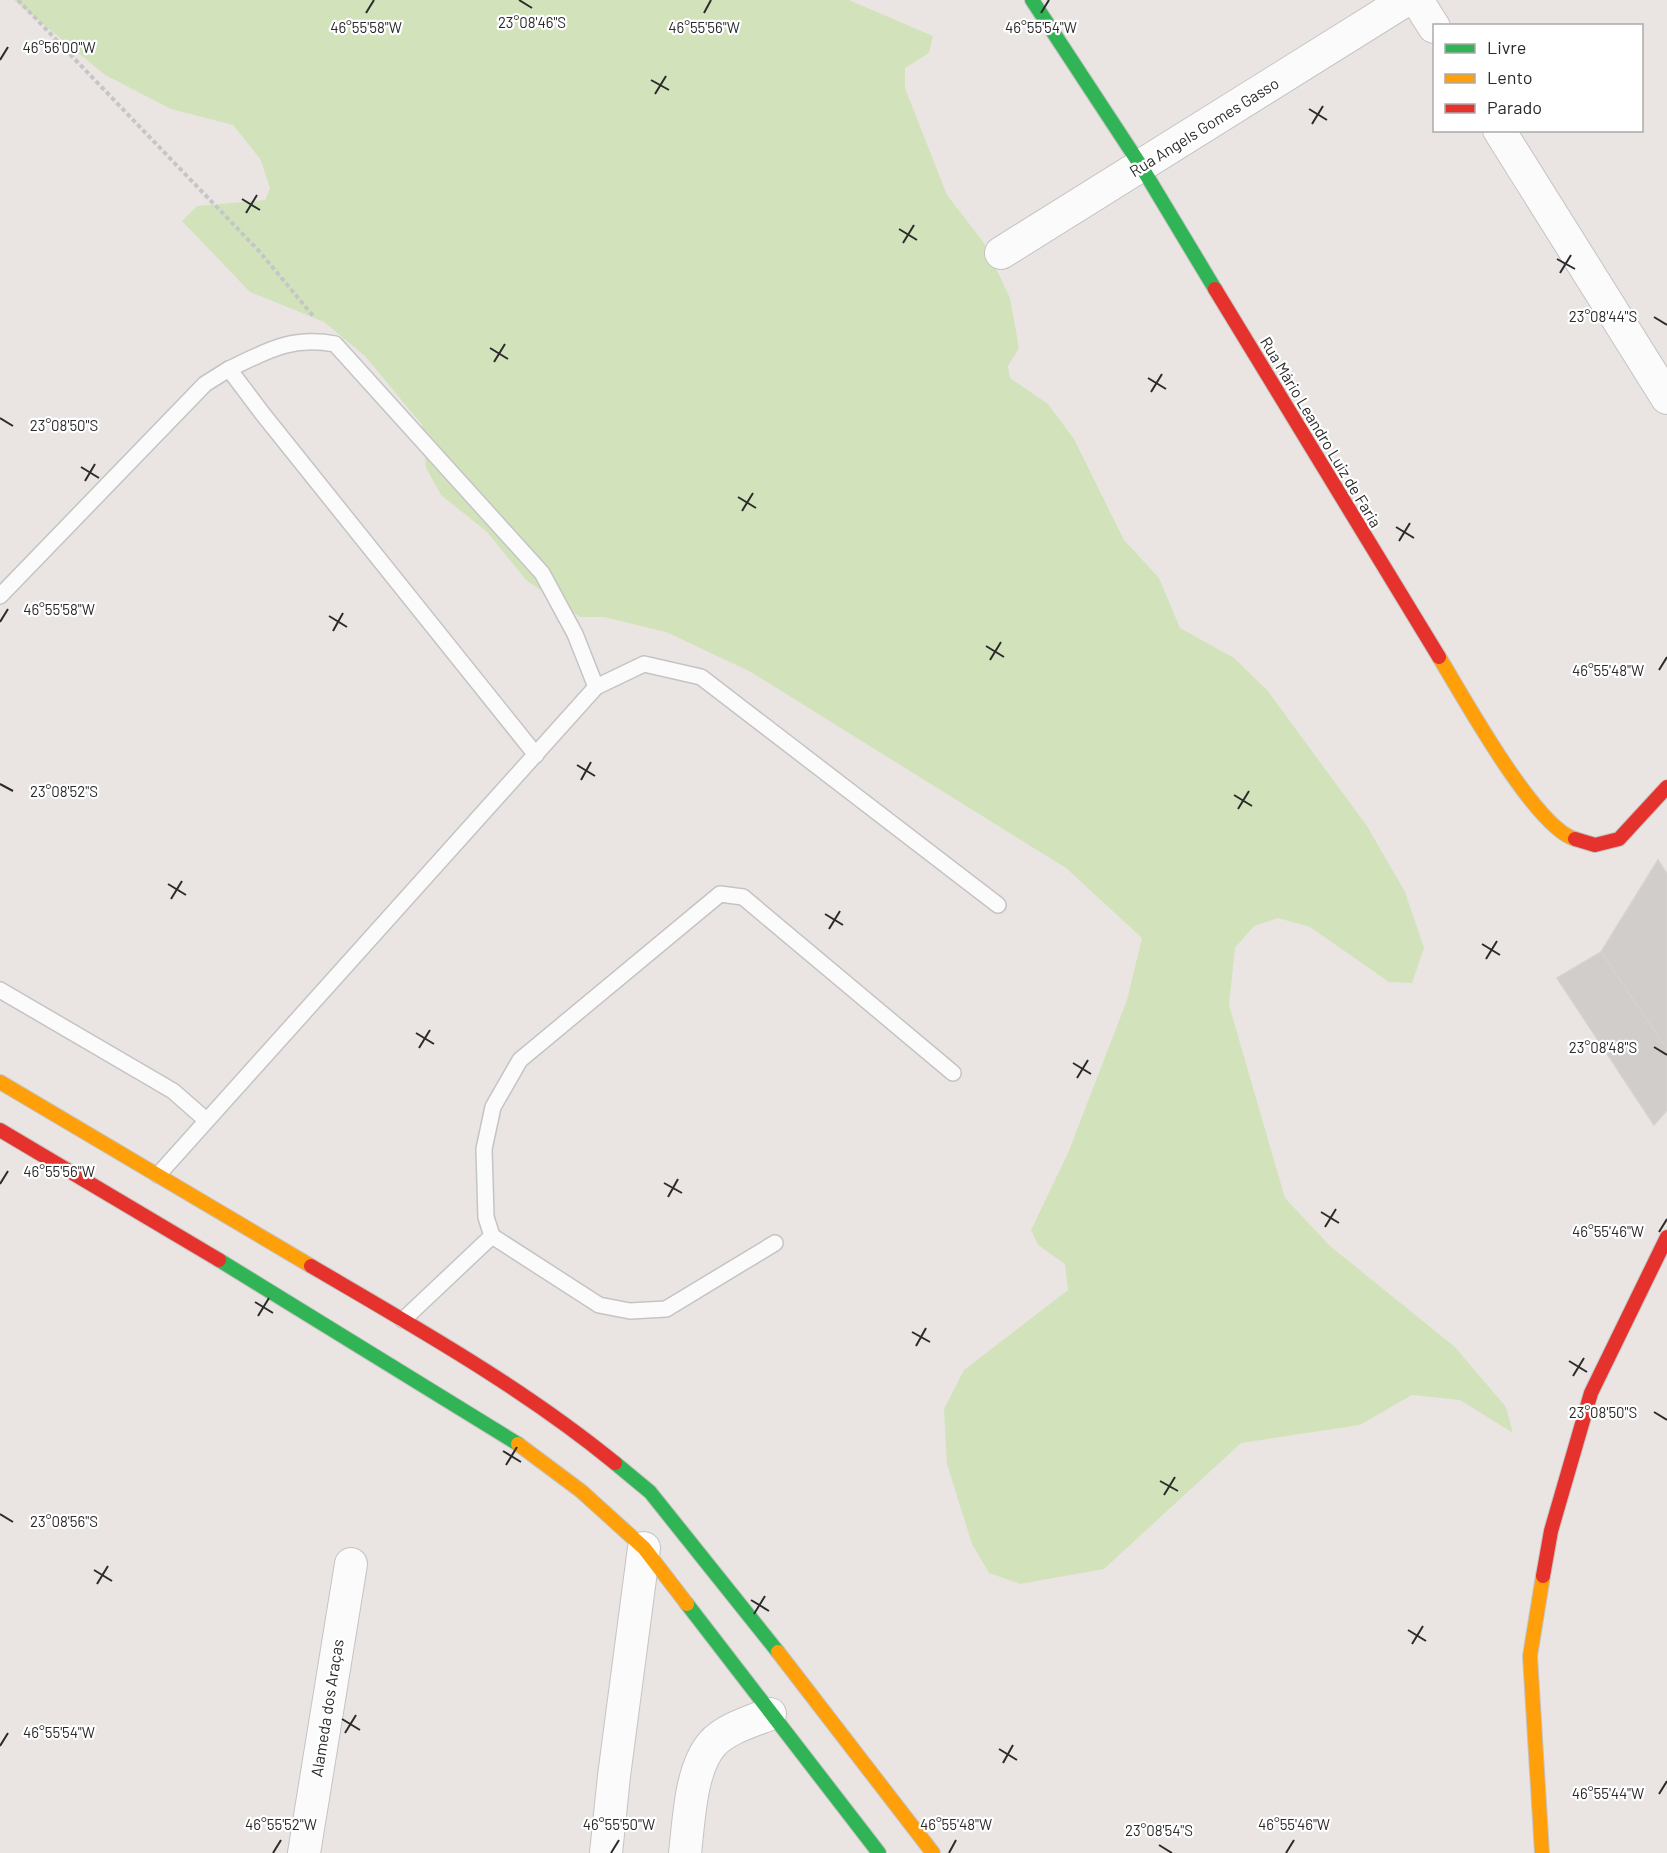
<svg xmlns="http://www.w3.org/2000/svg" width="1667" height="1853" font-family="Barlow,sans-serif">
<style>
.green{fill:#d2e3bc}
.building{fill:#d0cdcb;stroke:#d5d1ce;stroke-width:1.5}
.lines{fill:none;stroke-linecap:round;stroke-linejoin:round}
.lane-casing{stroke:#c5c4c4;stroke-width:18}
.street-casing{stroke:#c5c4c4;stroke-width:34}
.fast-casing{stroke:#c5c4c4;stroke-width:16}
.slow-casing{stroke:#c5c4c4;stroke-width:16}
.jam-casing{stroke:#c5c4c4;stroke-width:16}
.path{stroke:#c6c6c6;stroke-width:4;stroke-dasharray:4.5 3;stroke-linecap:butt}
.lane{stroke:#fcfbfb;stroke-width:15}
.street{stroke:#fcfbfb;stroke-width:32}
.fast{stroke:#30b455;stroke-width:14}
.slow{stroke:#ff9f0a;stroke-width:14}
.jam{stroke:#e5322d;stroke-width:14}
.ticks{fill:none;stroke:#2b2b2b;stroke-width:2}
.labels{text-anchor:middle;stroke-width:4.5;stroke-linejoin:round;paint-order:stroke}
.street-label{font-size:16px;fill:#2b2b2b;stroke:#fff}
.ticks-label{font-size:15px;text-anchor:middle;fill:#2b2b2b;stroke:#fff;stroke-width:4.5;stroke-linejoin:round;paint-order:stroke}
</style>
<rect width="100%" height="100%" fill="#eae5e2"/>
<polygon class="green" points="14,0 849,0 933,36 929,53 905,68 905,88 947,195 984,243 1010,298 1019,348 1008,366 1010,378 1048,404 1074,439 1124,540 1159,578 1180,628 1234,658 1267,690 1367,826 1405,892 1424,948 1412,983 1389,982 1310,927 1278,918 1254,926 1235,948 1229,1005 1285,1198 1330,1246 1455,1347 1506,1407 1513,1433 1460,1400 1412,1395 1360,1425 1241,1443 1104,1569 1020,1584 989,1573 972,1544 947,1464 944,1409 964,1370 1068,1290 1065,1264 1038,1245 1031,1230 1068,1153 1127,1000 1142,938 1066,868 749,671 666,632 604,617 580,617 526,580 487,532 441,495 426,468 422,425 365,356 324,322 250,292 182,221 197,206 265,200 270,189 261,160 233,125 171,109 105,75"/>
<g class="building">
<polygon points="1658,860 1667,874 1667,1049 1601,952"/>
<polygon points="1601,952 1667,1049 1667,1110 1654,1125 1557,978"/>
</g>
<g class="lines">
<defs>
<g id="lane">
<path d="M229,369C267,351 291,336 335,344L542,573L575,634L596,687"/>
<polyline points="0,596 205,384 229,369 262,413 536,755"/>
<polyline points="0,990 173,1091 206,1120"/>
<polyline points="158,1175 596,687 644,664 701,677 998,905"/>
<polyline points="492,1236 599,1305 630,1311 666,1309 775,1243"/>
<polyline points="403,1320 492,1236 486,1217 484,1149 493,1107 520,1060 720,894 743,897 953,1073"/>
</g>
<g id="street">
<polyline points="1417,0 1434,27"/>
<polyline points="1499,130 1667,398"/>
<polyline points="1001,253 1406,0"/>
<polyline points="304,1853 351,1564"/>
<polyline points="606,1853 614,1776 644,1548"/>
<path d="M685,1853C689,1821 690,1770 712,1744C725,1729 752,1721 770,1714"/>
</g>
<g id="fast">
<polyline points="1032,0 1141,166 1215,289"/>
<polyline points="219,1260 518,1444"/>
<polyline points="615,1463 650,1492 778,1652"/>
<polyline points="687,1604 879,1853"/>
</g>
<g id="slow">
<path d="M1439,657C1463,696 1535,828 1575,839"/>
<polyline points="0,1082 311,1266"/>
<polyline points="518,1444 581,1491 644,1548 687,1604"/>
<polyline points="778,1652 933,1853"/>
<polyline points="1542,1853 1530,1656 1543,1576"/>
</g>
<g id="jam">
<polyline points="1215,289 1439,657"/>
<polyline points="1575,839 1595,845 1619,839 1667,787"/>
<polyline points="0,1130 219,1260"/>
<path d="M311,1266C415,1327 522,1387 615,1463"/>
<polyline points="1543,1576 1551,1531 1591,1393 1667,1237"/>
</g>
</defs>
<use href="#lane" class="lane-casing"/>
<use href="#street" class="street-casing"/>
<use href="#fast" class="fast-casing"/>
<use href="#slow" class="slow-casing"/>
<use href="#jam" class="jam-casing"/>
<polyline class="path" points="18,0 259,251 314,317"/>
<use href="#lane" class="lane"/>
<use href="#street" class="street"/>
<use href="#fast" class="fast"/>
<use href="#slow" class="slow"/>
<use href="#jam" class="jam"/>
</g>
<path class="ticks" d="M519,0L532,8M366,13L374,0M704,13L711,0M1041,13L1049,0M0,60L8,47M651,80L669,90M655,94L666,76M1309,109L1327,120M1312,124L1323,106M242,199L260,210M246,213L257,195M899,229L917,240M903,243L914,225M1557,259L1575,269M1560,273L1571,255M1654,317L1667,325M490,348L508,359M494,362L505,344M1148,378L1166,389M1151,392L1162,374M0,418L13,426M81,467L99,478M85,481L95,464M738,497L756,508M742,511L753,493M1396,527L1414,538M1399,541L1410,523M329,616L347,627M0,622L8,609M333,631L343,613M986,646L1004,657M990,660L1001,642M1659,670L1667,657M577,765L595,776M581,780L591,762M0,784L13,791M1234,795L1252,806M1238,809L1249,791M168,884L186,895M171,899L182,881M825,914L843,925M829,929L840,911M1482,944L1500,955M1486,959L1497,941M416,1033L434,1044M1654,1047L1667,1055M419,1048L430,1030M1073,1063L1091,1074M1077,1078L1088,1060M664,1183L682,1193M0,1184L8,1171M668,1197L678,1179M1321,1212L1339,1223M1325,1227L1336,1209M1659,1232L1667,1219M255,1302L273,1313M258,1316L269,1298M912,1332L930,1342M916,1346L926,1328M1569,1361L1587,1372M1573,1376L1584,1358M1654,1412L1667,1420M503,1451L521,1462M506,1465L517,1447M1160,1481L1178,1491M1164,1495L1175,1477M0,1514L13,1522M94,1570L112,1581M97,1584L108,1566M751,1600L769,1611M754,1614L765,1596M1408,1630L1426,1641M1412,1644L1423,1626M342,1719L360,1730M345,1733L356,1715M0,1746L8,1733M999,1749L1017,1760M1003,1763L1013,1745M1659,1794L1667,1781M1159,1845L1172,1853M273,1853L281,1840M611,1853L619,1840M949,1853L956,1840M1286,1853L1294,1840"/>
<g class="labels">
<g class="street-label">
<text transform="translate(1204 127) rotate(-32)" y="6">Rua Angels Gomes Gasso</text>
<text transform="translate(1321 432) rotate(59)" y="6">Rua Mário Leandro Luiz de Faria</text>
<text transform="translate(327 1708) rotate(-81)" y="6">Alameda dos Araças</text>
</g>
</g>
<g class="ticks-label">
<text x="532" y="28">23°08'46"S</text>
<text x="366" y="33">46°55'58"W</text>
<text x="704" y="33">46°55'56"W</text>
<text x="1041" y="33">46°55'54"W</text>
<text x="59" y="53">46°56'00"W</text>
<text x="1603" y="322">23°08'44"S</text>
<text x="64" y="431">23°08'50"S</text>
<text x="59" y="615">46°55'58"W</text>
<text x="1608" y="676">46°55'48"W</text>
<text x="64" y="797">23°08'52"S</text>
<text x="1603" y="1053">23°08'48"S</text>
<text x="59" y="1177">46°55'56"W</text>
<text x="1608" y="1237">46°55'46"W</text>
<text x="1603" y="1418">23°08'50"S</text>
<text x="64" y="1527">23°08'56"S</text>
<text x="59" y="1738">46°55'54"W</text>
<text x="1608" y="1799">46°55'44"W</text>
<text x="281" y="1830">46°55'52"W</text>
<text x="619" y="1830">46°55'50"W</text>
<text x="956" y="1830">46°55'48"W</text>
<text x="1294" y="1830">46°55'46"W</text>
<text x="1159" y="1836">23°08'54"S</text>
</g>
<rect x="1433" y="24" width="210" height="108" fill="#ffffff" stroke="#aaaaaa" stroke-width="1.5"/>
<rect x="1445" y="44" width="30" height="9" fill="#30b455" stroke="#aaaaaa" stroke-width="1.5"/>
<text x="1487" y="54" font-size="18" fill="#2b2b2b">Livre</text>
<rect x="1445" y="74" width="30" height="9" fill="#ff9f0a" stroke="#aaaaaa" stroke-width="1.5"/>
<text x="1487" y="84" font-size="18" fill="#2b2b2b">Lento</text>
<rect x="1445" y="104" width="30" height="9" fill="#e5322d" stroke="#aaaaaa" stroke-width="1.5"/>
<text x="1487" y="114" font-size="18" fill="#2b2b2b">Parado</text>
</svg>
